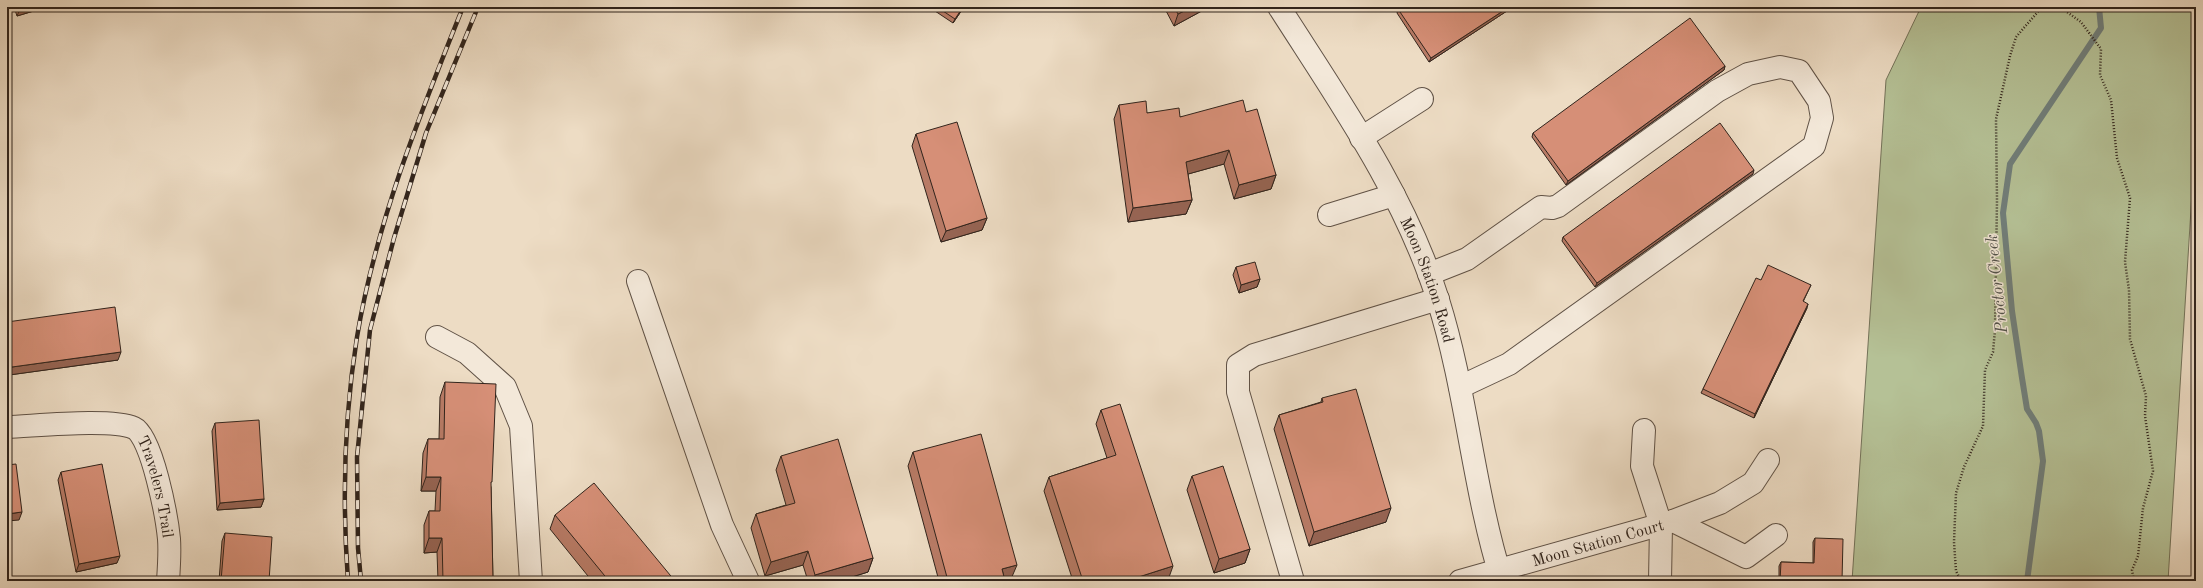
<svg xmlns="http://www.w3.org/2000/svg" width="2203" height="588" font-family="'Old Standard TT',serif">
<style>
.green{fill:#b5c196;stroke:#737259}
.lines{fill:none;stroke-linecap:round;stroke-linejoin:round}
.stream{stroke:#707e7a;stroke-width:6}
.minor-casing{stroke:#605246;stroke-width:24}
.path{stroke:#31241c;stroke-width:2.5;stroke-dasharray:1 2;stroke-linecap:butt}
.minor{stroke:#f3e8d9;stroke-width:22}
.rail-casing{stroke:#31241c;stroke-width:4.5}
.rail{stroke:#f3e8d9;stroke-width:3;stroke-dasharray:9;stroke-linecap:butt}
.wall{fill:#b87b66;stroke:#31241c}
.shaded-wall{fill:#966453;stroke:#31241c}
.building{fill:#d68f77;stroke:#31241c}
.labels{text-anchor:middle;stroke-width:3;stroke-linejoin:round;paint-order:stroke}
.street-label{font-size:16px;fill:#31241c;stroke:#f3e8d9}
.water-label{font-size:17px;font-style:italic;fill:#50514b;stroke:#f3e8d9}
</style>
<rect width="100%" height="100%" fill="#eddcc4"/>
<filter id="stains"><feTurbulence type="fractalNoise" baseFrequency=".005" numOctaves="4"/><feColorMatrix values="0 0 0 0 .2 0 0 0 0 .09 0 0 0 0 .02 0 0 0 .5 -.17"/></filter>
<radialGradient id="worn" r=".72"><stop offset=".6" stop-color="#630" stop-opacity="0"/><stop offset="1" stop-color="#630" stop-opacity=".3"/></radialGradient>
<polygon class="green" points="1921,7 2196,7 2196,128 2168,581 1852,581 1886,80"/>
<g class="lines">
<polyline class="stream" points="2027,581 2043,461 2039,431 2036,423 2027,409 2022,378 2012,311 2003,213 2010,164 2101,28 2099,7"/>
<defs>
<g id="minor">
<path id="s1" d="M1279,7C1339,101 1405,194 1438,300C1467,392 1473,489 1502,581"/>
<polyline points="1361,138 1422,99"/>
<polyline points="1329,215 1394,195"/>
<polyline points="1429,274 1467,259 1541,207 1552,208 1558,206 1717,91 1748,74 1780,67 1799,71 1819,101 1822,118 1814,146 1509,364 1460,387"/>
<polyline points="638,281 722,525 748,581"/>
<polyline points="437,337 467,353 505,387 521,426 531,581"/>
<path id="s2" d="M7,427C36,426 111,418 134,428C152,436 167,518 169,539C170,552 169,567 168,581"/>
<polyline points="1644,430 1642,466 1661,525 1660,581"/>
<polyline points="1673,521 1746,557 1776,535"/>
<polyline points="1293,581 1238,392 1238,365 1254,355 1438,299"/>
<path id="s3" d="M1460,581L1673,521L1720,503L1753,483L1768,460"/>
</g>
</defs>
<use href="#minor" class="minor-casing"/>
<g class="path">
<polyline points="2060,7 2081,22 2101,49 2100,75 2111,100 2117,158 2130,198 2125,262 2129,290 2130,339 2146,396 2145,416 2153,471 2143,508 2138,556 2132,570 2134,581"/>
<polyline points="1961,581 1956,571 1954,542 1956,493 1964,467 1983,426 1985,370 1993,352 1995,330 1997,200 1996,119 2010,56 2016,37 2042,7"/>
</g>
<use href="#minor" class="minor"/>
<defs>
<g id="rail">
<path d="M348,581C342,499 344,418 357,337C376,223 420,114 463,7"/>
<polyline points="361,581 358,548 357,457 370,330 394,238 426,133 478,7"/>
</g>
</defs>
<use href="#rail" class="rail-casing"/>
<use href="#rail" class="rail"/>
</g>
<g class="wall">
<polygon points="14,7 47,7 17,16"/>
<polygon points="929,7 964,7 953,23"/>
<polygon points="1164,7 1209,7 1174,26"/>
<polygon points="1513,7 1429,62 1397,13 1398,9"/>
<polygon points="1725,66 1724,70 1566,185 1532,137 1533,133"/>
<polygon points="1119,105 1147,113 1180,117 1246,112 1276,175 1271,189 1234,199 1224,164 1188,174 1192,200 1186,214 1128,222 1114,119"/>
<polygon points="916,134 987,218 982,230 941,242 912,146"/>
<polygon points="1753,174 1595,287 1562,241 1563,237"/>
<polygon points="2196,223 2196,234 2194,229"/>
<polygon points="1236,267 1260,279 1257,287 1239,293 1233,275"/>
<polygon points="1761,280 1811,285 1803,302 1807,308 1754,418 1701,393 1703,389"/>
<polygon points="7,322 118,360 9,375"/>
<polygon points="445,382 491,487 493,581 438,581 437,552 424,553 424,525 429,511 435,511 436,491 421,491 423,453 428,439 439,439 440,397"/>
<polygon points="1322,398 1386,522 1309,546 1274,429 1279,415 1321,402"/>
<polygon points="1101,410 1168,580 1165,581 1073,581 1044,491 1049,477 1107,458 1096,424"/>
<polygon points="215,423 264,499 261,507 217,510 212,431"/>
<polygon points="913,452 1011,579 1005,581 939,581 908,466"/>
<polygon points="781,456 873,558 868,572 839,581 808,581 803,565 765,576 751,528 756,514 786,505 776,470"/>
<polygon points="61,472 117,563 76,572 58,480"/>
<polygon points="1192,476 1250,549 1245,563 1214,573 1187,490"/>
<polygon points="555,515 675,581 592,581 550,529"/>
<polygon points="225,533 269,581 219,581 222,541"/>
<polygon points="1815,538 1842,581 1779,581 1779,566 1781,562 1813,563 1813,542"/>
</g>
<g class="shaded-wall">
<polygon points="25,7 47,7 17,16 20,9"/>
<polygon points="963,7 964,7 953,23 955,19"/>
<polygon points="1192,7 1209,7 1174,26 1178,14"/>
<polygon points="1509,7 1513,7 1429,62 1431,58"/>
<polygon points="1725,66 1724,70 1566,185 1568,181"/>
<polygon points="1229,150 1224,164 1181,176 1186,162"/>
<polygon points="1754,170 1753,174 1595,287 1597,283"/>
<polygon points="1276,175 1271,189 1234,199 1239,185"/>
<polygon points="1192,200 1186,214 1128,222 1133,208"/>
<polygon points="987,218 982,230 941,242 946,231"/>
<polygon points="1260,279 1257,287 1239,293 1241,285"/>
<polygon points="1808,304 1807,308 1754,418 1755,414"/>
<polygon points="121,352 118,360 9,375 12,367"/>
<polygon points="11,364 9,372 7,372 7,365"/>
<polygon points="426,477 441,477 436,491 421,491"/>
<polygon points="264,499 261,507 217,510 220,503"/>
<polygon points="1391,508 1386,522 1309,546 1314,532"/>
<polygon points="22,512 19,520 7,521 7,514"/>
<polygon points="429,538 442,538 437,552 424,553"/>
<polygon points="1250,549 1245,563 1214,573 1219,559"/>
<polygon points="808,551 803,565 765,576 771,562"/>
<polygon points="120,556 117,563 76,572 79,564"/>
<polygon points="873,558 868,572 839,581 813,581 815,575"/>
<polygon points="1017,565 1011,579 1005,581 1002,569"/>
<polygon points="1173,566 1168,580 1165,581 1126,581"/>
</g>
<g class="building">
<polygon points="937,7 963,7 955,19"/>
<polygon points="1174,7 1192,7 1178,14"/>
<polygon points="1401,7 1509,7 1431,58 1398,9"/>
<polygon points="1690,18 1725,66 1568,181 1533,133"/>
<polygon points="1243,100 1246,112 1257,109 1276,175 1239,185 1229,150 1186,162 1192,200 1133,208 1119,105 1146,101 1147,113 1179,108 1180,117"/>
<polygon points="957,122 987,218 946,231 916,134"/>
<polygon points="1720,123 1754,170 1597,283 1563,237"/>
<polygon points="1255,262 1260,279 1241,285 1236,267"/>
<polygon points="1768,265 1811,285 1803,301 1808,304 1755,414 1703,389 1756,278 1761,280"/>
<polygon points="115,307 121,352 12,367 11,364 7,365 7,322"/>
<polygon points="445,382 496,384 492,482 491,482 493,581 443,581 442,538 429,538 429,511 440,511 441,477 426,477 428,439 444,439"/>
<polygon points="1356,389 1391,508 1314,532 1279,415 1323,402 1322,398"/>
<polygon points="1120,404 1173,566 1126,581 1083,581 1049,477 1116,455 1101,410"/>
<polygon points="259,420 264,499 220,503 215,423"/>
<polygon points="981,434 1017,565 1002,569 1005,581 961,581 960,580 957,581 948,581 913,452"/>
<polygon points="838,439 873,558 815,575 808,551 771,562 756,514 795,503 781,456"/>
<polygon points="16,464 22,512 7,514 7,465"/>
<polygon points="102,464 120,556 79,564 61,472"/>
<polygon points="1223,466 1250,549 1219,559 1192,476"/>
<polygon points="594,483 675,581 609,581 555,515"/>
<polygon points="225,533 272,537 269,581 221,581"/>
<polygon points="1815,538 1843,539 1842,581 1780,581 1781,562 1814,563"/>
</g>
<g class="labels">
<g class="street-label">
<text dy="6" stroke="none"><textPath href="#s1" startOffset="312">Moon Station Road</textPath></text>
<text dy="6" stroke="none"><textPath href="#s2" startOffset="192">Travelers Trail</textPath></text>
<text dy="6" stroke="none"><textPath href="#s3" startOffset="143">Moon Station Court</textPath></text>
</g>
<g class="water-label">
<text transform="translate(1996 284) rotate(-96)" y="6">Proctor Creek</text>
</g>
</g>
<rect width="2203" height="588" fill="none" stroke="#eddcc4" stroke-width="24"/>
<rect x="8" y="8" width="2187" height="572" fill="none" stroke="#31241c" stroke-width="2"/>
<rect x="12" y="12" width="2179" height="564" fill="none" stroke="#31241c"/>
<rect width="100%" height="100%" filter="url(#stains)"/>
<rect width="100%" height="100%" fill="url(#worn)"/>
</svg>
